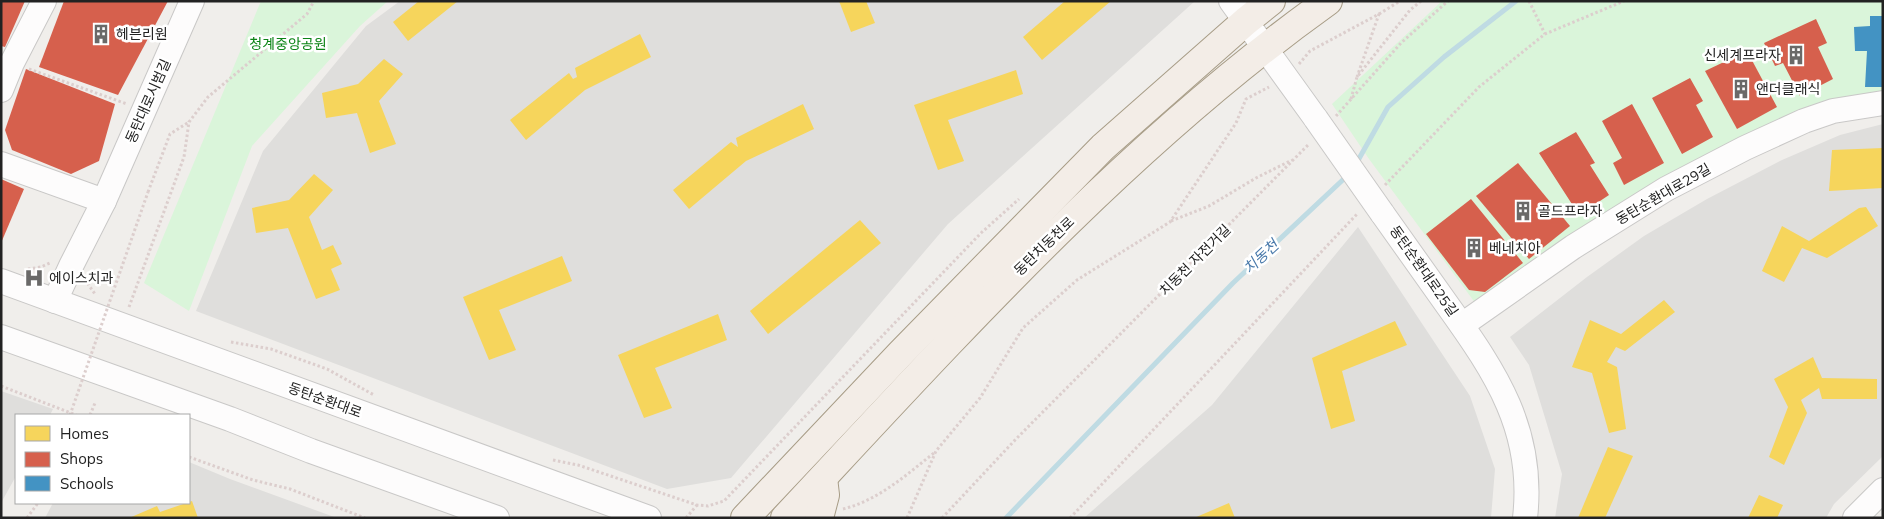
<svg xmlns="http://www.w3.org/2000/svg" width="1884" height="519" font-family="Mulish,'Noto Sans KR',sans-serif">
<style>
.residential{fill:#dfdedc}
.park{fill:#daf5da}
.homes{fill:#f6d55c}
.shops{fill:#d6604d}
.schools{fill:#4393c3}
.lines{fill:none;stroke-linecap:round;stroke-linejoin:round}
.stream{stroke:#bfdbe3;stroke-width:5}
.minor-casing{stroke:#c9c8c7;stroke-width:26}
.major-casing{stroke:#a79c86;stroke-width:30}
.path{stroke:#dccecd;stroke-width:3;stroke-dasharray:2.5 2.5;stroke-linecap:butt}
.minor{stroke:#fdfcfc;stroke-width:24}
.major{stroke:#f3ede7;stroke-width:28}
.minor-bridge-casing{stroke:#c9c8c7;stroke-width:26;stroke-linecap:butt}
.path-bridge{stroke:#dccecd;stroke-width:3;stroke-dasharray:2.5 2.5;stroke-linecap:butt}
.minor-bridge{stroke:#fdfcfc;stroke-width:24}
.labels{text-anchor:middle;stroke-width:5;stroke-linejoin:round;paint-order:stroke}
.poi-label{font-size:14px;fill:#222;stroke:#fff;text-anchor:start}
.park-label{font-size:14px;fill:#0c8416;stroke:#fff}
.street-label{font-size:14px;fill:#222;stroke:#fff}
.water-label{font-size:15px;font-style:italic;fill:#4a7aab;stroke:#fff}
</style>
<rect width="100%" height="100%" fill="#f0eeeb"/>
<g class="residential">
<polygon points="400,1 1195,1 948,224 731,478 667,489 196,311 263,151 366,26"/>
<polygon points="1883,124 1883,456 1834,504 1826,518 1555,518 1562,474 1529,365 1510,337 1587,277 1644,236 1707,199 1782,160 1840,135"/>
<polygon points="1358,227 1470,396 1495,469 1491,518 1084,518 1212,405"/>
<polygon points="1,391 53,409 50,415 16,415 16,476 1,503"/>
<polygon points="189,462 230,479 337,518 45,518 53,503 189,503"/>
</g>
<g class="park">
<polygon points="261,1 388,1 360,26 252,146 189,311 144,283"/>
<polygon points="1442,1 1883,1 1883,98 1839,102 1476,304 1369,159 1332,104"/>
</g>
<g class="homes">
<polygon points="419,1 458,1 408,41 393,22"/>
<polygon points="839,1 866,1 875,23 851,32"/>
<polygon points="1065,1 1111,1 1042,60 1023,37"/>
<polygon points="640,34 651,57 585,90 526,140 510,120 569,73 573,79 577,77 575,68"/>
<polygon points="384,59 403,74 379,101 396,144 370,153 357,113 326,118 322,93 358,84"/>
<polygon points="1016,70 1023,94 948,120 964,161 938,170 914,105"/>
<polygon points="803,104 814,129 746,161 689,209 673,190 731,142 738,147 736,138"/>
<polygon points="1883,148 1883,188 1829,191 1832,150"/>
<polygon points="314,174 333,190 309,217 322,250 333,245 342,264 331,269 340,290 316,299 288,228 256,233 252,208 289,200"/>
<polygon points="1866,207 1878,226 1827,258 1802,248 1784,282 1762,271 1782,226 1809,241 1859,208"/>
<polygon points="860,220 881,243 768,334 750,311"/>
<polygon points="562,256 572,281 499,310 516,350 489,360 463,297"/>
<polygon points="1664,300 1675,312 1625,351 1616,347 1607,362 1617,367 1626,429 1609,433 1592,373 1572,367 1590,320 1621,334"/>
<polygon points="718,314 727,340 655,368 672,408 644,418 618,355"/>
<polygon points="1395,321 1407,345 1342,371 1355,421 1331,429 1312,358"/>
<polygon points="1813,357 1822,378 1877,379 1877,399 1822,399 1819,388 1801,400 1807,413 1784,465 1769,457 1788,407 1774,379"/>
<polygon points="1608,447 1633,456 1605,518 1578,518"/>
<polygon points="1759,495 1783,505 1777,518 1748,518"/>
<polygon points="192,501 198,518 129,518 157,506 160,512"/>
<polygon points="1229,503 1235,518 1194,518"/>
</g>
<g class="shops">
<polygon points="1,1 25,1 5,47 1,46"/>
<polygon points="64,1 168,1 118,95 39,67"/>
<polygon points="1816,19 1827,43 1818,47 1833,79 1800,96 1783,63 1775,66 1764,43"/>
<polygon points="1747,51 1777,107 1737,129 1705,71"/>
<polygon points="26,69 115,104 99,161 71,174 12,150 5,130"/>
<polygon points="1690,78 1703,101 1696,105 1713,137 1682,154 1652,98"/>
<polygon points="1632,104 1664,163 1624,185 1613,163 1622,158 1602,121"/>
<polygon points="1576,132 1595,163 1590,165 1609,195 1579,215 1539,153"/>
<polygon points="1518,163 1570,226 1529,259 1476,196"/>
<polygon points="1,179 24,189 1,243"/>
<polygon points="1471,199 1523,263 1485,292 1469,290 1426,234"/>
</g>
<polygon class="schools" points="1870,16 1883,16 1883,87 1865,87 1867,51 1855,51 1854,27 1870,26"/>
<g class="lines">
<g class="stream">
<polyline points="1356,164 1388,107 1444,57 1516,1"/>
<polyline points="1006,518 1233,283 1348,175"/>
</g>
<defs>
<g id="minor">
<polyline points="1231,1 1316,119"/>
<polyline points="1,90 12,63 44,1"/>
<polyline points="1,164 104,201"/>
<path d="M1382,213C1404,244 1426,275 1448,306C1496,373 1535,431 1525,518"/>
<polyline points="1,281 649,518"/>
<polyline points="55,301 71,266 104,201 192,1"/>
<polyline points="1462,325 1573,247 1666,189 1745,148 1804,121 1833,111 1883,103"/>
<polyline points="1,337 230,419 311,451 497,518"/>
<polyline points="1855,518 1883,490"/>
</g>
<g id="major">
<polyline points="745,518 901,353 1103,147 1246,21 1271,1"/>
<path d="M785,518C955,336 1125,146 1328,1"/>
<polyline points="819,518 825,495 823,478"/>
</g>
</defs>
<use href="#minor" class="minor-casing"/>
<use href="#major" class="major-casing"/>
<g class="path">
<polyline points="1529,1 1545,34"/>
<polyline points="1379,14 1400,1"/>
<polyline points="1299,64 1310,51 1379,14 1357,77"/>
<polyline points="29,69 127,104"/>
<polyline points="1351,99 1357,77 1410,10 1421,1"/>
<polyline points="1336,116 1401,43 1448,1"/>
<polyline points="1385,185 1479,87 1545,34 1624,1"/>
<polyline points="148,192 170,134 189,122"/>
<polyline points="1171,221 1209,206 1256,178 1292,160"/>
<polyline points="28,269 41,267 50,263"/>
<polyline points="88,278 88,284 95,294"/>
<polyline points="129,307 184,157 189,122 208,97 307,14 314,1"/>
<polyline points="231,342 271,349 327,369 374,395"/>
<polyline points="1,386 76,415"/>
<polyline points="90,415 95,403"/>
<polyline points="189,457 253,480 290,489 365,518"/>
<polyline points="553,460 578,465 697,505 708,506 724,501 981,233 1019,199"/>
<path d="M843,509C879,500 906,475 934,453"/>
<polyline points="27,518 38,503"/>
<polyline points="686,518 697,505"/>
<polyline points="907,518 936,451 980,398 1023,328 1077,280 1170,222 1236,123 1246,99 1269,87"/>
<polyline points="942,518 1016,439 1309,144"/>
<polyline points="1070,518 1358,213"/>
</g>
<use href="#minor" class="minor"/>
<use href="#major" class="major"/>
<defs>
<polyline id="minor-bridge" points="1316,119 1382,213"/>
</defs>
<use href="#minor-bridge" class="minor-bridge-casing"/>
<polyline class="path-bridge" points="70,415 148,192"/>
<use href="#minor-bridge" class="minor-bridge"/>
</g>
<defs>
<symbol id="building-bare" viewBox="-9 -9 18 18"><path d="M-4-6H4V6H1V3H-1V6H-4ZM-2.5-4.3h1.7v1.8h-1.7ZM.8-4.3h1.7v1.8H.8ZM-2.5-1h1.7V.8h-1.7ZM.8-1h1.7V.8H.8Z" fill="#6a6968" stroke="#fff" stroke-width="2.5" paint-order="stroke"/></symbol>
<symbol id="hospital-bare" viewBox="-9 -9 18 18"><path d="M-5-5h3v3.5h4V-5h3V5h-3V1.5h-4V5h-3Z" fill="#6a6968" stroke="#fff" stroke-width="2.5" paint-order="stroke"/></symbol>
</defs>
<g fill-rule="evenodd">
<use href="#building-bare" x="87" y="20" width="28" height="28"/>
<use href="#building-bare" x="1782" y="41" width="28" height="28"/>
<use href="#building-bare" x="1727" y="75" width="28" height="28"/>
<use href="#building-bare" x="1509" y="197" width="28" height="28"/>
<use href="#building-bare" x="1460" y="234" width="28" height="28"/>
<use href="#hospital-bare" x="20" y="264" width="28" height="28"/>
</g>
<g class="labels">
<g class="poi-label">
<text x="116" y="39">헤븐리원</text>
<text x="1781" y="60" text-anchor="end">신세계프라자</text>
<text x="1756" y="94">앤더클래식</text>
<text x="1538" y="216">골드프라자</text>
<text x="1489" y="253">베네치아</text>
<text x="49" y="283">에이스치과</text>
</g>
<g class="park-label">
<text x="288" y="49">청계중앙공원</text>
</g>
<g class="street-label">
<text transform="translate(148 101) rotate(-66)" y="5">동탄대로시범길</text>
<text transform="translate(1663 194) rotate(-30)" y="5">동탄순환대로29길</text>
<text transform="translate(1044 246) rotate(-44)" y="5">동탄치동천로</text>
<text transform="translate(1195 260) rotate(-45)" y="5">치동천 자전거길</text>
<text transform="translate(1424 271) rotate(55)" y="5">동탄순환대로25길</text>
<text transform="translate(325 400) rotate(20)" y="5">동탄순환대로</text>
</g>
<g class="water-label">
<text transform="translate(1261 257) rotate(-43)" y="5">치동천</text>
</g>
</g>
<rect width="1884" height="519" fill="none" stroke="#222222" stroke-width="5"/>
<rect x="15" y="414" width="175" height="90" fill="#ffffff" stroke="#a7a7a7"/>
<rect x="25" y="426" width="25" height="15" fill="#f6d55c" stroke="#a7a7a7"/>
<text x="60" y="439" font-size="15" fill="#222222">Homes</text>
<rect x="25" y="452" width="25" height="15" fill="#d6604d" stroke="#a7a7a7"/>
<text x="60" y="464" font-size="15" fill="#222222">Shops</text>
<rect x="25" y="476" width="25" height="15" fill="#4393c3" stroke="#a7a7a7"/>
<text x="60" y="489" font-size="15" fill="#222222">Schools</text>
</svg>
